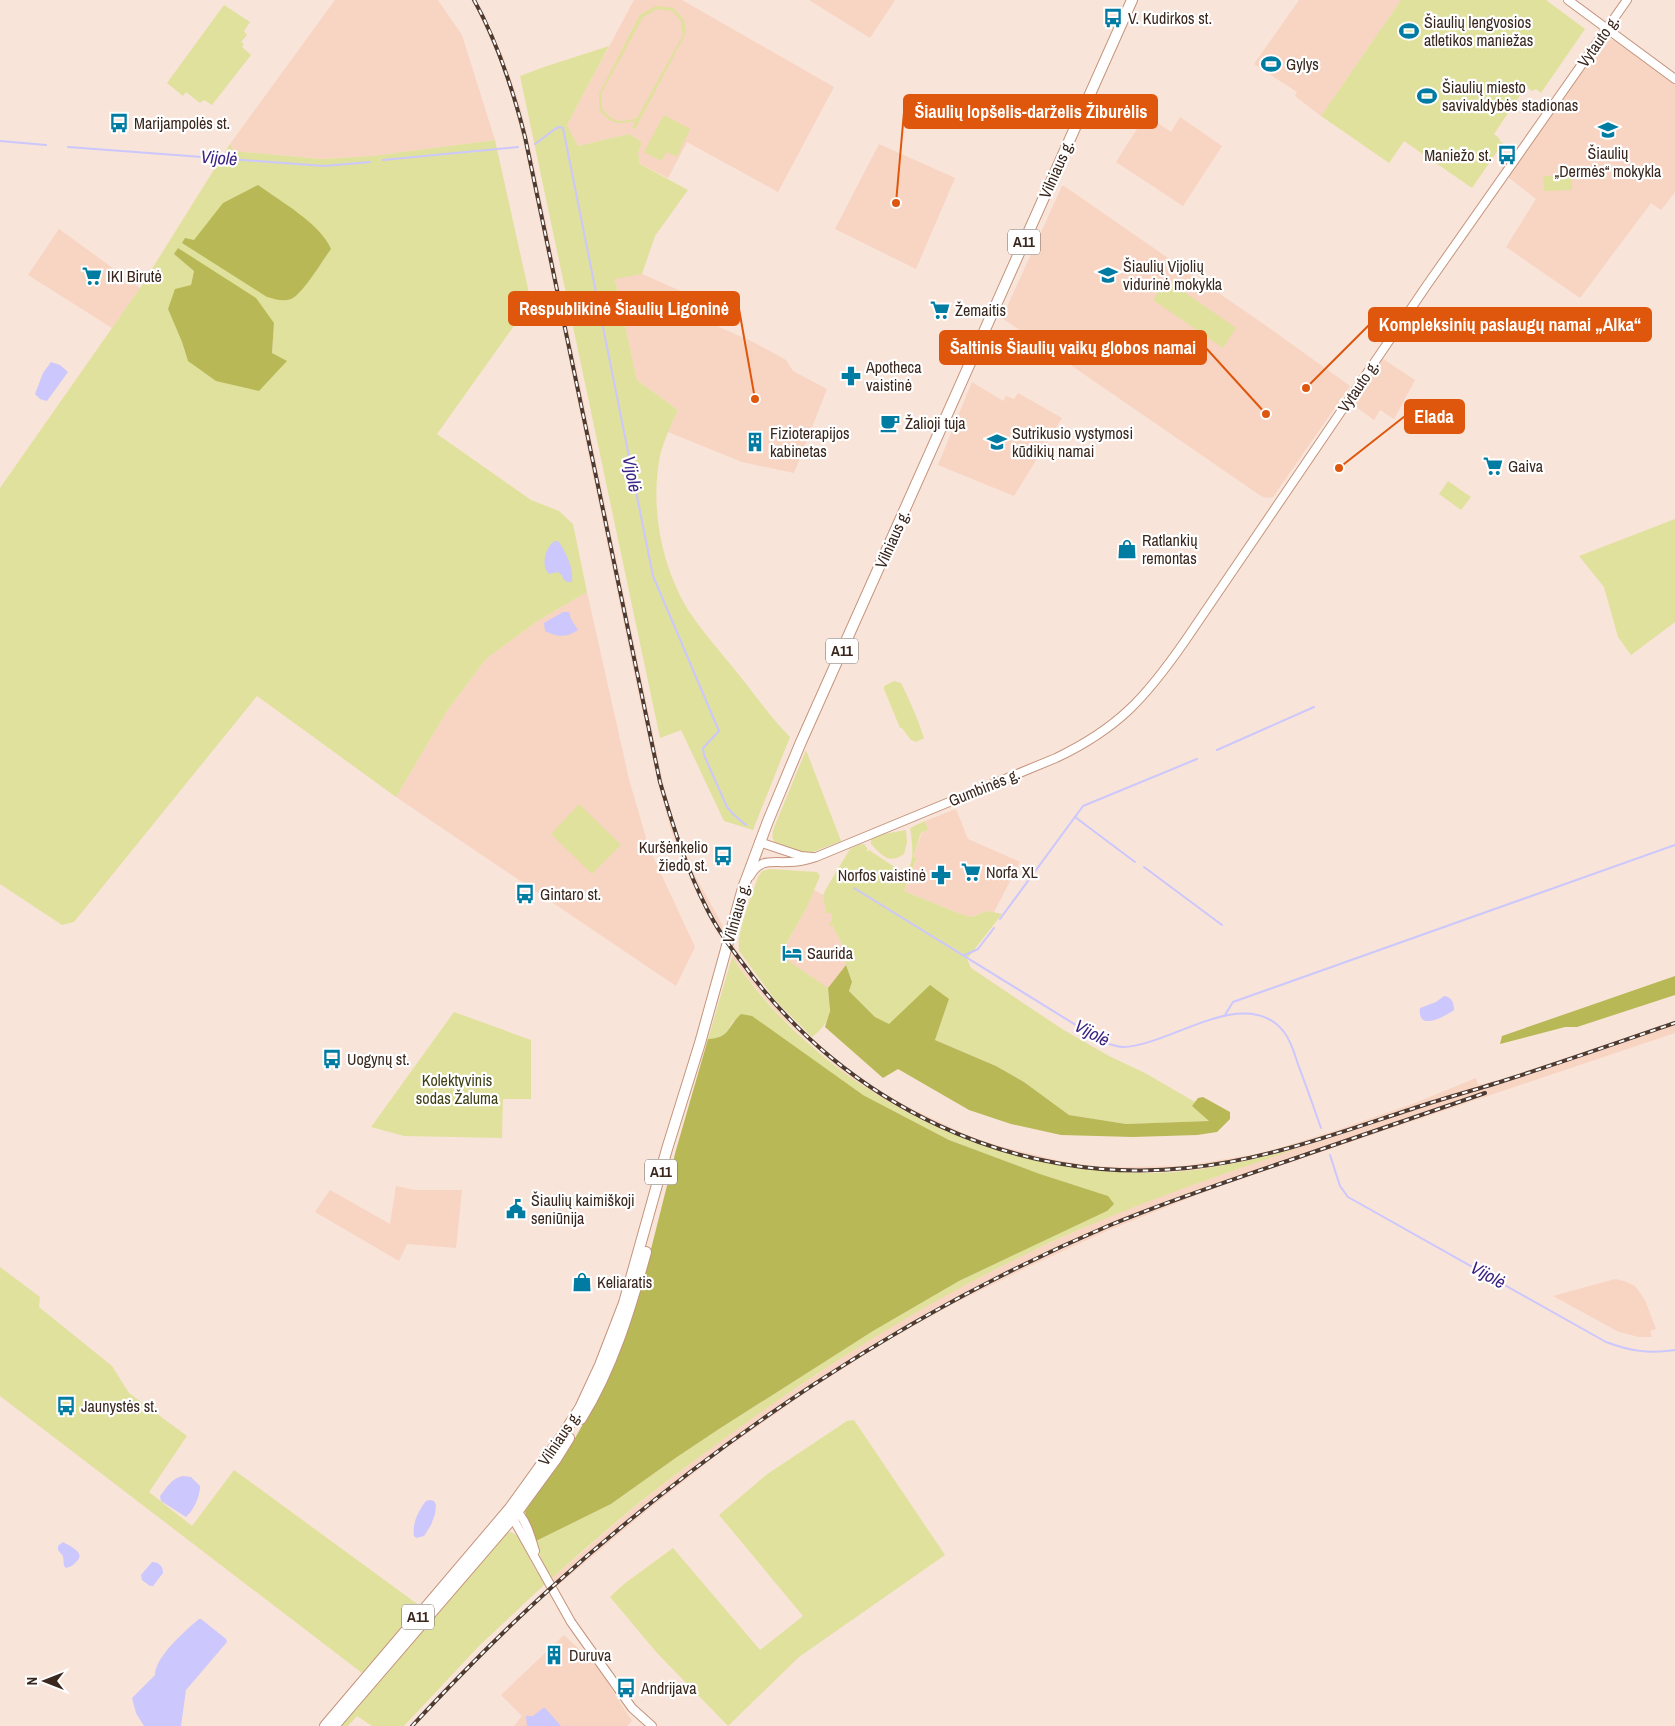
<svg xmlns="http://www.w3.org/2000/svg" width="1675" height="1726" font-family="'Archivo Narrow',sans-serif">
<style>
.built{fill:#f8d4c2}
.green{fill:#e0e19d;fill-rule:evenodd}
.forest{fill:#b8b856}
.water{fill:#ccc7fc}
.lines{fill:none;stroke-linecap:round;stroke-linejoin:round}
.stream{stroke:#ccc7fc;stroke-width:2}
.secondary-casing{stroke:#c4947c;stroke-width:10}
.highway-casing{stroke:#c4947c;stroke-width:12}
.secondary{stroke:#fff;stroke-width:8}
.highway{stroke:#fff;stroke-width:10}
.rail-casing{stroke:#4d3a30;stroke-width:4}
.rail{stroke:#fff;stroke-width:2;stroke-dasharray:5.5;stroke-linecap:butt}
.labels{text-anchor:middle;stroke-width:4.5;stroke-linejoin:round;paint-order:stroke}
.shield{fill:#fff;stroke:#756861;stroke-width:1}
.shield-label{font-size:15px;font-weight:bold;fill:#3a271d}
.poi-label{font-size:16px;fill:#3a271d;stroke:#fff;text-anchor:start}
.street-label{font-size:16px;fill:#3a271d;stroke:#fff}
.park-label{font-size:16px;fill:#414117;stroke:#fff}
.water-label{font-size:18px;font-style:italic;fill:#3d2383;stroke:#fff}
.leader{fill:none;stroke:#df560d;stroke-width:2}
.callout-dot{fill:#df560d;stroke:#fff;stroke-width:2}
.callout{fill:#df560d;stroke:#df560d;stroke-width:2}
.callout-label{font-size:18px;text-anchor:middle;font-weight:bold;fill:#fff}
</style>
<rect width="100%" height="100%" fill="#f9e4d9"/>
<g class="built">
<polygon points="335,0 438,0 462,35 495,140 372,156 321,159 234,151 230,144"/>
<polygon points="471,0 476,0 483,12 504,59 520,106 532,156 663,782 676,828 692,870 723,926 719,936 697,894 688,873 671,830 658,783 637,687 527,158 515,108 500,61 479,14"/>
<polygon points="634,0 682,0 834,87 778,192 687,142 668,178 640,164 638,154 642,142 629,134 578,146 567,125"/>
<polygon points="809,0 895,0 870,38"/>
<polygon points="1299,0 1401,0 1321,116 1295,96 1297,92 1254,64"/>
<polygon points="1610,40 1615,40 1675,83 1675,192 1661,210 1651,203 1580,298 1506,247 1536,199 1508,177 1602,43"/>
<polygon points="1146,115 1171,132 1180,117 1222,146 1183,206 1116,162"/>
<polygon points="879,144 955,178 916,269 835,229"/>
<polygon points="1062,186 1064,186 1265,325 1350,386 1273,497 1266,498 1261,496 1002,318"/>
<polygon points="59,229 140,288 112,328 28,275"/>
<polygon points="642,274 724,310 717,326 755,343 786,360 793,371 827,389 794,473 742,462 668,432 678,410 637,380 615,278"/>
<polygon points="1383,359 1415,380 1394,419 1380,410 1374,420 1352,404"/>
<polygon points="972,382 1003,401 1006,396 1014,399 1018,393 1062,418 1014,496 938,465"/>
<polygon points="587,592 629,779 649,848 695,947 676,986 396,797 447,711 486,659 539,620"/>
<polygon points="956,809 968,839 1020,862 994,912 988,911 971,917 958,913 904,891 917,859 913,857 922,833 928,830 925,821"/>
<polygon points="814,890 823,895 826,913 831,913 832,922 829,925 832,925 841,942 846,956 846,965 828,988 780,956 807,907"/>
<polygon points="734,947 755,977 785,1012 813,1040 843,1065 873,1087 908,1107 971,1137 1003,1147 1061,1161 1093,1166 1125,1167 1183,1166 1257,1154 1279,1148 1337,1130 1415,1103 1476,1078 1478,1085 1501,1080 1675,1021 1675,1033 1220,1186 1109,1230 1028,1267 949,1306 882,1344 811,1389 718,1454 645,1512 556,1587 551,1579 638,1504 712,1447 757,1414 876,1335 942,1297 1021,1256 1103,1219 1159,1197 1288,1151 1208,1168 1185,1171 1126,1172 1094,1170 1062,1166 1003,1153 971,1142 944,1131 906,1112 872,1092 841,1070 781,1017 750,981 732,957"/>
<polygon points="396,1186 415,1190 462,1190 456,1248 407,1244 399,1261 315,1212 330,1190 390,1224"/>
<polygon points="1615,1279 1624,1281 1635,1286 1645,1300 1656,1329 1650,1331 1652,1337 1639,1337 1619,1332 1553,1296"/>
<polygon points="564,1635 596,1665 632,1721 627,1726 514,1726 522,1716 501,1695"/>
</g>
<g class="green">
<polygon points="1401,0 1546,0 1585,29 1541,93 1536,89 1532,91 1526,87 1525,88 1494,134 1500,139 1499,141 1503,143 1472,188 1404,141 1389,163 1321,116"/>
<polygon points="224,5 250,22 244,31 247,35 241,42 244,44 242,47 251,55 212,105 204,100 200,103 186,92 183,96 167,83"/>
<path d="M656,6L673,8L684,20L686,33L635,129L632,128L635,121C616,125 612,124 599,110V94L640,15ZM657,9L672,11L681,21L683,35L637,118C620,123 614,123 602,109L601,94L643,17Z"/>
<path d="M609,46L567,125L578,146L629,134L642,142L638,154L640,164L688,190L655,236L642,274L615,279L637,380L678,410C671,425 664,440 660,456C650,507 661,565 688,610C702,631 719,650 735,670C753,692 770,717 790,737L753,830L724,821L681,730L660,738L520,76L544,67Z"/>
<polygon points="664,115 690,129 677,157 667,152 661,161 644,152"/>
<path d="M495,140L531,302L437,434L531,500L559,511L573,524L587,592L539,620L486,659L447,711L396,797L257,696L74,922L62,925L0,884V488L140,288L230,144L234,151L321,159L372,156ZM178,248L274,323L272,353L286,361H188L182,342L168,309L191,285L194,271L175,254Z"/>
<polygon points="1572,175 1572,190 1544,191 1543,176"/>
<polygon points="1167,280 1236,328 1223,348 1153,300"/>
<polygon points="1448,481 1471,497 1461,510 1439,494"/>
<polygon points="1675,519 1675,622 1631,655 1618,637 1604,587 1579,556"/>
<path d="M894,681L901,683C910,701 918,719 924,738L916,742L911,740L902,728H900L884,689V686Z"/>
<path d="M806,750L841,841L810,853H802L776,844C772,839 772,836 773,830Z"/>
<polygon points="579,804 621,845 592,874 551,834"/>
<path d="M925,821L928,830L921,833L913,857L917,858L904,891L958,913L971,917L988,911L1002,914L967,959L971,968L1062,1029L1109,1056L1145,1073L1195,1102L1192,1106L1210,1121L1126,1124L1069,1115L1024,1082L996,1066L935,1040L949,999L889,1025L875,1017L849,991L852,982L846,965V956L841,942L832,925L829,926V923L832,921L831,913H826L823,895L827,887L850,849L858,845L864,844L867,848V852L869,850L905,874C916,861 912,843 910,828Z"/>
<path d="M906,830L907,842L904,854C888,865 882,855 871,844V839L884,834Z"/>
<path d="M770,869L817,872L820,876L807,907L780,955L828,988C830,1013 833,1020 812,1037L776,1001L739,951C736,933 752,895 758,877L762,871Z"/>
<path d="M732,957C825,1094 991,1175 1155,1173C1203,1172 1250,1160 1296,1149C1203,1181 1109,1213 1020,1257C885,1323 759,1409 640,1502C610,1527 580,1553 551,1579L543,1566L536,1541L611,1504L677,1457L719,1429L873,1331L959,1281L1107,1211V1196L1040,1174L949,1140L863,1095L733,1021C727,1033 722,1039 708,1039Z"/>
<polygon points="454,1012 531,1040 531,1099 503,1099 502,1138 404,1136 371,1127"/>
<polygon points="0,1267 40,1297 39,1307 112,1366 129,1393 187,1436 149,1492 192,1526 234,1470 420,1606 362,1673 0,1396"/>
<polygon points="854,1420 945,1555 799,1657 728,1726 657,1653 610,1597 624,1584 673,1548 760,1650 803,1616 719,1515 766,1475 847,1421"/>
<polygon points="511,1532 518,1536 536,1571 538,1572 545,1584 479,1646 404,1726 372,1726 357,1716 348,1726 338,1726 506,1533"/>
</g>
<g class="forest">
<path d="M258,185C280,201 321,224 331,249C322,261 303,294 291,299C283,302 275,299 267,297L182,243L185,238L194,240L223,203Z"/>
<polygon points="178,248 256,298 274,323 272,353 287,361 259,391 216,381 188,361 182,342 168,309 175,289 191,285 194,271 174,254"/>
<polygon points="846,965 852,982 849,991 875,1017 889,1024 930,985 949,999 935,1040 996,1066 1024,1082 1069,1115 1126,1124 1209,1121 1192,1106 1198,1098 1203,1097 1230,1112 1230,1119 1217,1132 1197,1135 1133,1137 1061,1135 1011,1124 969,1110 898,1069 883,1078 825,1027 830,1011 828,988"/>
<polygon points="1675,976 1675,995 1577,1027 1565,1027 1500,1044 1502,1036"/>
<path d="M741,1014L752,1016L863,1095L949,1140L1040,1174L1108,1196L1114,1204L1107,1211L959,1281L873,1331L719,1429L677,1457L611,1504L536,1541L526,1519L525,1511L574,1440L592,1408L647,1265L676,1150L708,1039C730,1038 727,1027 741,1014Z"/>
</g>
<g class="water">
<polygon points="51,362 60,365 68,372 47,401 40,399 35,394 43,373"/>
<path d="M555,541H558C566,552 574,568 572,582H567L563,579L562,575L558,572L549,574C547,572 545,569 545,567C543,559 547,545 555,541Z"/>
<path d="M563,612H569L571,619L578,630C567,638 556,637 545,631L544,623Z"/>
<path d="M1444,996C1452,997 1454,1003 1454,1010C1444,1017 1417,1032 1420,1008L1436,1002Z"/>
<path d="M183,1476L191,1477L200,1486C200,1496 194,1510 186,1517L161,1501L160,1496C167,1487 172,1478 183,1476Z"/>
<path d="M430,1500L434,1501L436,1505L435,1514L431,1525L424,1536L416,1538L414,1536C412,1524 418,1511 426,1501Z"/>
<path d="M63,1542C70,1546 86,1553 77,1561C73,1565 71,1567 66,1568L64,1566L63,1556L58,1550V1546Z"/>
<path d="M152,1562C159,1562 163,1566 163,1573L153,1586H150L142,1580L141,1575Z"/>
<path d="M199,1619H201L226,1639L227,1642L186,1690L181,1726H144L136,1713L132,1698L155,1675C155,1657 185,1631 199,1619Z"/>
<polygon points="543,1708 545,1708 561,1726 527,1726 526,1716 533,1716"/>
</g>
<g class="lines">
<g class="stream">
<polyline points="0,141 46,145"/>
<polyline points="535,144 555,129 559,127 563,128 653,576 719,731 703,748 704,755 727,807 734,815 746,825"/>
<polyline points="68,147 324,166 370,162"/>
<polyline points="383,160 518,147"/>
<polyline points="1217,750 1314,707"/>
<polyline points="1075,817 1135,862"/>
<polyline points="1144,867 1222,925"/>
<path d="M854,888L1105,1043C1110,1044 1117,1047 1123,1047C1170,1046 1246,983 1284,1032C1292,1042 1295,1056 1299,1067C1307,1088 1314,1108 1321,1128"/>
<polyline points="1000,919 1083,806 1197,759"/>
<polyline points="965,955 978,949 994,928"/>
<polyline points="1225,1015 1233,1002 1675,845"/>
<path d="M1330,1155L1340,1186L1348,1197L1606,1342C1630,1351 1649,1354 1675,1350"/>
</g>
<defs>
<g id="secondary">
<polyline points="1568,0 1675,79"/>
<polyline points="759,842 801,856 812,857"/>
<path d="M750,876C760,858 771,863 789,862C798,862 807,860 816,857L1056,758C1119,728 1146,697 1185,641L1427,285L1627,0"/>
<path d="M515,1510C526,1518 531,1538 535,1551"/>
<polyline points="511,1515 571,1622 632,1708 652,1726"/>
</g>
<g id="highway">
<path d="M581,1419C613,1367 630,1310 646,1252"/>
<polyline points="325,1726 510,1508 562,1436 580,1408 600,1365 624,1303 667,1149 700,1043 743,888 768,821 801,742 1132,0"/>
<polyline points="334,1726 512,1519 556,1459 569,1438"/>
</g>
</defs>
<use href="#secondary" class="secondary-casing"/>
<use href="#highway" class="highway-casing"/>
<use href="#secondary" class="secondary"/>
<use href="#highway" class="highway"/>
<defs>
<g id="rail">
<path d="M474,0C498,43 513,90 525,137L660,782C673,826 686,868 707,909C717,929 730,947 744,965C845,1104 1014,1186 1187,1168C1269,1160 1346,1130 1424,1105C1451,1096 1479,1089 1506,1080C1563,1062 1619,1042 1675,1023"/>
<path d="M412,1726C457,1678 503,1631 552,1587C716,1439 904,1313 1108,1226C1168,1201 1231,1180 1293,1159C1357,1137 1421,1115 1485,1093"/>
</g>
</defs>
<use href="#rail" class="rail-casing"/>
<use href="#rail" class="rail"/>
</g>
<defs>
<symbol id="bus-bare" viewBox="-9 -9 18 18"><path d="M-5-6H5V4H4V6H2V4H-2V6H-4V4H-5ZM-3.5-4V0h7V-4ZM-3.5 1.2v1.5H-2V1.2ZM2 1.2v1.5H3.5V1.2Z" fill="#007ca3" stroke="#fff" stroke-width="2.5" paint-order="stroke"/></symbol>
<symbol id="stadium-bare" viewBox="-9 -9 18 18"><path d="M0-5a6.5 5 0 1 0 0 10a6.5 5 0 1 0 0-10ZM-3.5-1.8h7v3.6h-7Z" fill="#007ca3" stroke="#fff" stroke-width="2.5" paint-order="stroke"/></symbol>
<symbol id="school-bare" viewBox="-9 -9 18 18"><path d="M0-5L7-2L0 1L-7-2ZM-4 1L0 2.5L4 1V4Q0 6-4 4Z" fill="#007ca3" stroke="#fff" stroke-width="2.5" paint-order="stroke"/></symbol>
<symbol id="supermarket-bare" viewBox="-9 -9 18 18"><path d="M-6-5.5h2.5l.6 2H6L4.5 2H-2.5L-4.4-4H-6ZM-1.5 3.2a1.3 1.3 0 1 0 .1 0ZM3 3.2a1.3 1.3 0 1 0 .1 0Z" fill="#007ca3" stroke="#fff" stroke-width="2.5" paint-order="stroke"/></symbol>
<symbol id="pharmacy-bare" viewBox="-9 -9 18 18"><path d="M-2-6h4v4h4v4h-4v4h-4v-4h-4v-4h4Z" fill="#007ca3" stroke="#fff" stroke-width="2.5" paint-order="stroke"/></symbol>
<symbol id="cafe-bare" viewBox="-9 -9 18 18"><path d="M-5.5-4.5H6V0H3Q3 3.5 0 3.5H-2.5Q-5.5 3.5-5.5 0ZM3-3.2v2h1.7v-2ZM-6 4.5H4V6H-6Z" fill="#007ca3" stroke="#fff" stroke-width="2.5" paint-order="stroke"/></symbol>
<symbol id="building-bare" viewBox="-9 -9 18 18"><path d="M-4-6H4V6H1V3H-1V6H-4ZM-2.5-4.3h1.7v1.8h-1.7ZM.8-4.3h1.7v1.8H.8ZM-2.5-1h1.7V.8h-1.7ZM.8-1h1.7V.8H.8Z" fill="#007ca3" stroke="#fff" stroke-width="2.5" paint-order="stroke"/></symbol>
<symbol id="shop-bare" viewBox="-9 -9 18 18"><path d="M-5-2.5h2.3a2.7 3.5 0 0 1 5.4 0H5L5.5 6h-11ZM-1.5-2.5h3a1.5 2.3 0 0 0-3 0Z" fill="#007ca3" stroke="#fff" stroke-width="2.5" paint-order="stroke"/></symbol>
<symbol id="hotel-bare" viewBox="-9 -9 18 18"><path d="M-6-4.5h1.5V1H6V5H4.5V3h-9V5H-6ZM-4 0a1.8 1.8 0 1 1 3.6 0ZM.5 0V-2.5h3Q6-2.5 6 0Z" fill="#007ca3" stroke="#fff" stroke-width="2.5" paint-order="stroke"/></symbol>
<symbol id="civic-bare" viewBox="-9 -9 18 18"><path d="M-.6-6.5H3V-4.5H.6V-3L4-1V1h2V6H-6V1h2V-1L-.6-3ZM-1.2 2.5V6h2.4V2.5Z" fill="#007ca3" stroke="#fff" stroke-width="2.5" paint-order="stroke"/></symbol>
</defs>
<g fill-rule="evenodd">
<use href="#bus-bare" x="1099" y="4" width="28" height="28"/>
<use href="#stadium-bare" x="1395" y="17" width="28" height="28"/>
<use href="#stadium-bare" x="1257" y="50" width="28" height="28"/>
<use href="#stadium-bare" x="1413" y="82" width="28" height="28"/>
<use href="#bus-bare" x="105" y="109" width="28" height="28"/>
<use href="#school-bare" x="1594" y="116" width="28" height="28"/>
<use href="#bus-bare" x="1493" y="141" width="28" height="28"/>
<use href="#school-bare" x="1094" y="261" width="28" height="28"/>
<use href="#supermarket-bare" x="78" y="262" width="28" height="28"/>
<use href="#supermarket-bare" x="926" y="296" width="28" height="28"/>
<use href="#pharmacy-bare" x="837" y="362" width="28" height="28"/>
<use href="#cafe-bare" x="876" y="409" width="28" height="28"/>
<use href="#building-bare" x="741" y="428" width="28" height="28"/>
<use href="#school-bare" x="983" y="428" width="28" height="28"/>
<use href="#supermarket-bare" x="1479" y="452" width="28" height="28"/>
<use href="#shop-bare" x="1113" y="535" width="28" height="28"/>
<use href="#bus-bare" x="709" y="842" width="28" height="28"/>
<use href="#supermarket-bare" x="957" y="858" width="28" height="28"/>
<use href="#pharmacy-bare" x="927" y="861" width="28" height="28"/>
<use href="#bus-bare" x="511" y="880" width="28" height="28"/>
<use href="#hotel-bare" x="778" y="939" width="28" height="28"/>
<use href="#bus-bare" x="318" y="1045" width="28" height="28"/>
<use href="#civic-bare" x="502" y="1195" width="28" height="28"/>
<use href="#shop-bare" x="568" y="1268" width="28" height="28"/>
<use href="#bus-bare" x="52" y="1392" width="28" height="28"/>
<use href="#building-bare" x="540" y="1641" width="28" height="28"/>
<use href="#bus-bare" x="612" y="1674" width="28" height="28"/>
</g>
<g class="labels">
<g class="shield">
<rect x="1008" y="229.5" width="32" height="25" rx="4"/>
<rect x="826" y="638.5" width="32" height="25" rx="4"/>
<rect x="645" y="1159.5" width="32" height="25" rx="4"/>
<rect x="402" y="1604.5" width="32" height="25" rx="4"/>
</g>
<g class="shield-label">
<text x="1024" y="247">A11</text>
<text x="842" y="656">A11</text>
<text x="661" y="1177">A11</text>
<text x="418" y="1622">A11</text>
</g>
<g class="poi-label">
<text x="1128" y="24">V. Kudirkos st.</text>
<text x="1424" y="28">Šiaulių lengvosios<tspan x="1424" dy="18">atletikos maniežas</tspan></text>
<text x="1286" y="70">Gylys</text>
<text x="1442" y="93">Šiaulių miesto<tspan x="1442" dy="18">savivaldybės stadionas</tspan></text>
<text x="134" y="129">Marijampolės st.</text>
<text x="1608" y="159" text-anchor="middle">Šiaulių<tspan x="1608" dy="18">„Dermės“ mokykla</tspan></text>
<text x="1492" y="161" text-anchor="end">Maniežo st.</text>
<text x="1123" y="272">Šiaulių Vijolių<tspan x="1123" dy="18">vidurinė mokykla</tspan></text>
<text x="107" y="282">IKI Birutė</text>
<text x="955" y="316">Žemaitis</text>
<text x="866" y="373">Apotheca<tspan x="866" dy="18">vaistinė</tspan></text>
<text x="905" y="429">Žalioji tuja</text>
<text x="770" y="439">Fizioterapijos<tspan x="770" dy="18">kabinetas</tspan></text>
<text x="1012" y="439">Sutrikusio vystymosi<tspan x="1012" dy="18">kūdikių namai</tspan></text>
<text x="1508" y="472">Gaiva</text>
<text x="1142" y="546">Ratlankių<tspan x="1142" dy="18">remontas</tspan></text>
<text x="708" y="853" text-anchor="end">Kuršėnkelio<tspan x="708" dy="18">žiedo st.</tspan></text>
<text x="986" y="878">Norfa XL</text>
<text x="926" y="881" text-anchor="end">Norfos vaistinė</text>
<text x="540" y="900">Gintaro st.</text>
<text x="807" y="959">Saurida</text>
<text x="347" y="1065">Uogynų st.</text>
<text x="531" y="1206">Šiaulių kaimiškoji<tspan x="531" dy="18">seniūnija</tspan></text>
<text x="597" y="1288">Keliaratis</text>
<text x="81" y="1412">Jaunystės st.</text>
<text x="569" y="1661">Duruva</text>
<text x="641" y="1694">Andrijava</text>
</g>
<g class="street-label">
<text transform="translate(1598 41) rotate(-55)" y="6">Vytauto g.</text>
<text transform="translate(1056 169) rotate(-66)" y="6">Vilniaus g.</text>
<text transform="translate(1358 386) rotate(-56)" y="6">Vytauto g.</text>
<text transform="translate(892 539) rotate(-66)" y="6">Vilniaus g.</text>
<text transform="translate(984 787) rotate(-22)" y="6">Gumbinės g.</text>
<text transform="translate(736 913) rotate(-74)" y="6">Vilniaus g.</text>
<text transform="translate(559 1438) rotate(-56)" y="6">Vilniaus g.</text>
</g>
<g class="park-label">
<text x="457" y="1086">Kolektyvinis<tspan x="457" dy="18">sodas Žaluma</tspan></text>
</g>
<g class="water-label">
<text transform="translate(219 158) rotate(4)" y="6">Vijolė</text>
<text transform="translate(632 474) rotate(79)" y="6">Vijolė</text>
<text transform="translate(1092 1033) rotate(28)" y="6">Vijolė</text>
<text transform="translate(1488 1275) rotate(29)" y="6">Vijolė</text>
</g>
</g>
<path class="leader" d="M896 203L904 112M755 399L739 309M1306 388L1369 325M1266 414L1206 348M1339 468L1405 416"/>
<g class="callout-dot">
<circle cx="896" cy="203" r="5"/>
<circle cx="755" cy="399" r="5"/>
<circle cx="1306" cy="388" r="5"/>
<circle cx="1266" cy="414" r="5"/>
<circle cx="1339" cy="468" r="5"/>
</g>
<g class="callout">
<rect x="904" y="95" width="253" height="33" rx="5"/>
<rect x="509" y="292" width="230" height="33" rx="5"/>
<rect x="1369" y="308" width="282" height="33" rx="5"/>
<rect x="940" y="331" width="266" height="33" rx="5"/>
<rect x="1405" y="400" width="59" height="33" rx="5"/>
</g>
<g class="callout-label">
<text x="1031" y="118">Šiaulių lopšelis-darželis Žiburėlis</text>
<text x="624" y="315">Respublikinė Šiaulių Ligoninė</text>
<text x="1510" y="331">Kompleksinių paslaugų namai „Alka“</text>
<text x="1073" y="354">Šaltinis Šiaulių vaikų globos namai</text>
<text x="1434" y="423">Elada</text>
</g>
<g transform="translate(45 1681) rotate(270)" stroke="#ffffff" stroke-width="4" paint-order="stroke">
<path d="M0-4L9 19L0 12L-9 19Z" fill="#3a271d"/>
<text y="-8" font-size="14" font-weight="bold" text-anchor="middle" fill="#3a271d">N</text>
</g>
</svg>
